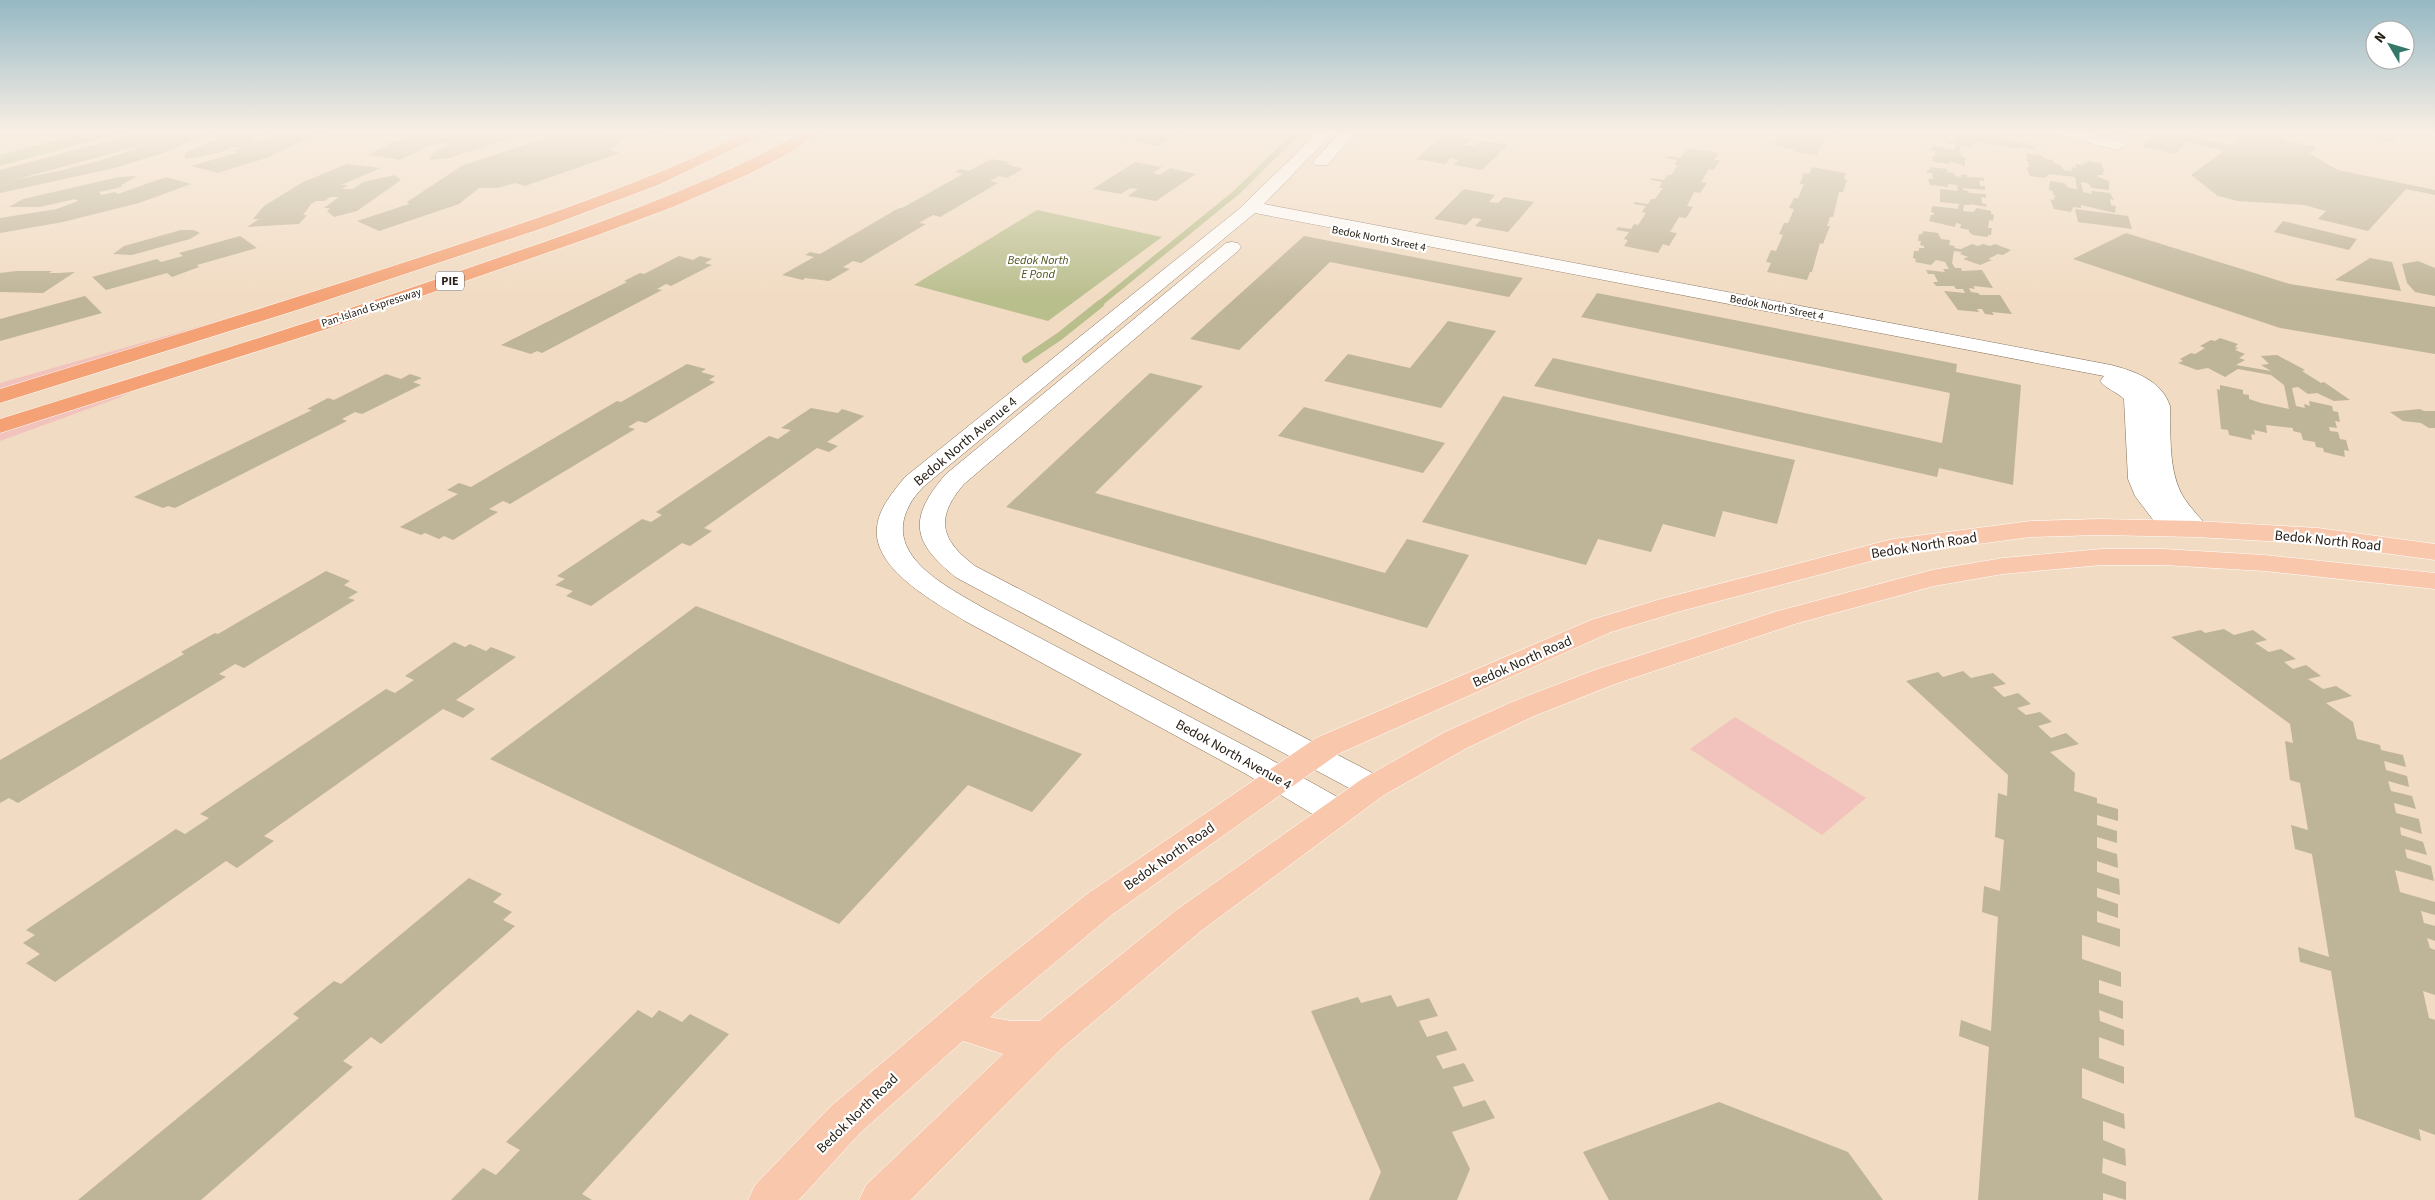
<svg xmlns="http://www.w3.org/2000/svg" width="2435" height="1200" font-family="'Source Sans 3',sans-serif">
<style>
.green{fill:#f2c3bc}
.water{fill:#b9be8d}
.lines{fill:none;stroke-linecap:round;stroke-linejoin:round}
.stream-far1{stroke:#b9be8d;stroke-width:6}
.stream{stroke:#b9be8d;stroke-width:8}
.building{fill:#beb498;fill-rule:evenodd}
.minor-casing{stroke:#826f59;stroke-width:1}
.major-casing{stroke:#fff;stroke-width:1}
.highway-casing{stroke:#fff;stroke-width:1}
.minor{fill:#fff;fill-rule:evenodd}
.major{fill:#f8c7ac;fill-rule:evenodd}
.highway{fill:#f4a275;fill-rule:evenodd}
.labels{text-anchor:middle;stroke-width:4.5;stroke-linejoin:round;paint-order:stroke}
.far-street-label{font-size:11px;fill:#282017;stroke:#fff}
.far-water-label{font-size:12px;font-style:italic;fill:#50541b;stroke:#fff}
.shield{fill:#fff;stroke:#68635d;stroke-width:1}
.shield-label{font-size:12px;font-weight:bold;fill:#282017}
.street-label{font-size:14px;fill:#282017;stroke:#fff}
</style>
<rect width="100%" height="100%" fill="#f1dbc2"/>
<g class="green">
<polygon points="423,263 0,396 0,383"/>
<polygon points="164,376 118,398 0,441 0,427"/>
<polygon points="1735,717 1866,798 1822,835 1690,749"/>
</g>
<g class="water">
<polygon points="90,131 129,131 0,166 0,155"/>
<polygon points="1037,210 1162,237 1048,321 914,285"/>
</g>
<g class="lines">
<polyline class="stream-far1" points="1098,305 1237,192 1299,131"/>
<polyline class="stream" points="1026,359 1060,336 1100,304"/>
</g>
<g class="building">
<path d="M146,131H215L166,152L115,168L0,193V170ZM151,143H153L102,160L58,171L14,180Z"/>
<polygon points="236,131 267,132 249,140 257,141 263,138 270,139 283,131 324,131 269,157 218,173 191,166 239,152 233,151 241,148 232,147 219,153 185,159 185,153"/>
<polygon points="429,131 474,131 469,133 473,134 465,137 470,138 495,131 522,131 519,136 449,158 429,160 434,152 438,151 435,150 453,144 448,142 438,145 433,144 400,160 368,155 391,143"/>
<polygon points="568,131 666,132 619,139 620,143 609,150 620,153 525,186 515,183 498,188 479,188 459,204 379,231 357,221 409,204 407,202 463,165"/>
<polygon points="1108,131 1182,131 1158,146 1133,141 1141,136 1134,135 1125,140 1100,135"/>
<polygon points="1782,131 1837,131 1836,134 1828,133 1817,155 1794,152 1795,150 1774,145"/>
<polygon points="1929,131 1960,131 1962,136 1973,138 1975,137 1964,133 1971,131 2036,146 2033,149 2020,147 2018,149 1985,143 1975,143 1970,147 1960,145 1961,157 1965,157 1965,166 1949,161 1950,164 1934,162 1931,156 1935,157 1935,151 1930,151 1930,148 1933,148 1933,145 1955,150 1955,144 1948,143 1947,140 1955,141 1955,137 1948,136 1948,139 1932,137"/>
<polygon points="2110,131 2143,131 2134,137"/>
<polygon points="2161,131 2202,131 2194,137 2231,145 2248,131 2269,131 2287,141 2317,147 2310,154 2338,170 2435,190 2435,195 2406,189 2368,231 2318,219 2326,211 2304,205 2238,201 2218,196 2191,175 2224,151 2187,142 2175,154 2141,146"/>
<polygon points="2365,131 2401,131 2392,142 2361,136"/>
<polygon points="1444,135 1472,139 1466,145 1474,146 1480,141 1508,145 1482,170 1453,165 1459,160 1451,158 1445,164 1416,159"/>
<polygon points="1689,148 1718,153 1715,160 1720,160 1714,170 1709,169 1701,182 1707,183 1700,193 1694,192 1687,206 1693,207 1686,218 1679,217 1670,232 1677,233 1669,246 1663,244 1658,253 1624,246 1628,240 1624,239 1629,232 1616,230 1618,227 1631,229 1634,224 1638,225 1646,213 1642,212 1646,206 1633,204 1635,202 1648,204 1651,199 1655,199 1663,188 1659,188 1662,182 1650,180 1652,178 1664,180 1667,175 1671,175 1678,165 1674,165 1677,160 1666,158 1668,156 1679,158"/>
<polygon points="2027,153 2041,155 2045,159 2053,160 2054,163 2059,164 2064,170 2072,171 2071,167 2076,168 2075,164 2084,165 2083,163 2087,163 2087,161 2101,163 2105,172 2103,172 2103,175 2097,175 2098,177 2109,181 2109,190 2092,188 2088,183 2081,182 2083,192 2092,194 2091,191 2110,193 2114,200 2110,199 2111,205 2116,206 2115,213 2081,205 2081,208 2073,207 2071,212 2054,209 2050,199 2054,200 2054,196 2057,197 2053,194 2053,191 2049,190 2050,181 2064,183 2069,188 2077,189 2075,177 2049,174 2045,178 2030,176 2026,167 2029,167 2028,162 2026,161"/>
<polygon points="991,159 1010,162 1007,164 1023,169 1007,178 999,176 990,181 998,183 940,217 933,215 919,223 926,224 861,263 853,261 843,267 850,269 829,281 805,278 803,280 782,275 814,257 805,255 810,252 820,254 899,208 902,208 963,174 955,172 960,169 969,171"/>
<polygon points="1135,162 1162,167 1153,173 1160,175 1170,168 1196,174 1156,201 1128,196 1138,189 1130,188 1121,194 1093,189"/>
<polygon points="347,164 381,168 341,185 348,185 342,189 353,189 363,182 395,175 401,180 357,211 334,217 327,211 330,208 324,208 339,197 330,197 325,201 316,201 311,204 303,215 307,215 299,224 247,227 259,219 253,219 264,206 303,182"/>
<polygon points="1812,167 1846,173 1844,179 1847,180 1843,192 1839,192 1833,217 1830,217 1827,226 1830,226 1823,244 1820,243 1812,272 1810,272 1807,280 1767,272 1771,263 1766,262 1771,250 1776,251 1783,235 1779,234 1784,223 1788,223 1794,209 1789,208 1794,198 1798,198 1804,184 1800,184 1804,173 1809,174"/>
<polygon points="1930,167 1947,169 1947,172 1954,173 1955,176 1961,177 1961,174 1967,175 1967,177 1984,178 1984,181 1979,180 1980,186 1985,186 1985,190 1963,188 1963,190 1968,191 1969,193 1986,194 1986,198 1981,197 1982,203 1986,204 1987,207 1970,204 1970,205 1964,205 1963,211 1973,212 1977,208 1991,211 1991,214 1994,215 1993,221 1989,220 1988,228 1992,228 1991,235 1988,235 1988,237 1973,235 1969,232 1969,230 1960,228 1961,224 1956,223 1955,227 1929,221 1931,215 1934,215 1934,213 1931,212 1932,206 1958,209 1959,204 1940,202 1940,189 1958,191 1957,185 1948,184 1948,187 1930,185 1928,179 1933,179 1932,173 1927,173 1927,169 1930,170"/>
<polygon points="138,176 121,185 122,187 99,192 102,195 115,192 118,194 166,177 191,184 139,203 63,222 0,233 0,218 57,209 78,201 75,199 40,207 9,207 23,199 119,177"/>
<polygon points="1464,189 1495,195 1489,202 1498,203 1504,197 1534,202 1508,232 1475,226 1482,219 1473,218 1466,225 1434,219"/>
<polygon points="2075,209 2128,216 2132,229 2078,222"/>
<polygon points="2283,221 2357,239 2349,250 2274,232"/>
<polygon points="181,230 194,230 200,233 190,239 132,255 113,254 124,246"/>
<polygon points="1923,231 1938,233 1941,239 1950,240 1949,245 1955,246 1954,248 1961,249 1972,244 1978,246 1983,244 1990,246 1995,244 2011,250 2003,255 1998,254 1988,259 1992,260 1980,265 1963,259 1968,257 1960,254 1962,252 1954,251 1952,263 1955,268 1961,268 1962,271 1982,270 1993,288 1973,286 1975,289 1969,288 1971,292 1978,293 1980,295 2000,295 2012,314 1992,312 1994,315 1985,314 1982,309 1977,309 1979,312 1958,310 1944,291 1965,293 1963,289 1956,289 1954,286 1936,286 1933,282 1938,282 1934,274 1928,274 1926,270 1945,272 1943,269 1949,269 1945,262 1936,260 1931,265 1915,262 1916,259 1913,258 1914,251 1919,251 1919,248 1924,248 1924,246 1920,245 1921,241 1918,241 1919,234 1922,234"/>
<polygon points="2126,233 2290,284 2435,307 2435,354 2280,328 2073,259"/>
<polygon points="240,236 257,248 197,265 199,267 172,277 167,273 106,290 92,277 157,259 161,262 183,256 179,253"/>
<polygon points="1304,236 1523,278 1509,297 1330,262 1239,350 1190,339"/>
<polygon points="679,256 693,260 700,256 712,259 705,263 712,265 671,286 666,284 657,289 662,290 542,353 537,351 531,354 501,345 627,282 624,281 640,273 644,274"/>
<polygon points="2370,258 2392,262 2401,291 2335,280"/>
<polygon points="2418,261 2435,268 2435,296 2415,292 2407,283 2402,264"/>
<polygon points="16,271 52,271 49,273 58,273 75,272 43,293 0,292 0,273"/>
<polygon points="1597,293 1957,364 1956,372 2021,385 2013,485 1939,468 1937,477 1534,386 1553,358 1942,443 1950,393 1581,317"/>
<polygon points="85,296 102,313 0,341 0,319"/>
<polygon points="1448,321 1496,331 1441,408 1324,381 1348,354 1410,368"/>
<polygon points="2220,338 2238,344 2235,347 2238,348 2235,350 2245,354 2239,358 2245,360 2236,365 2271,371 2261,365 2269,364 2261,356 2277,355 2305,370 2302,371 2321,383 2324,382 2350,400 2334,401 2317,393 2308,394 2298,387 2292,388 2296,406 2305,408 2304,404 2310,406 2309,401 2332,406 2333,411 2338,412 2340,422 2335,421 2337,428 2329,427 2330,431 2338,432 2340,439 2346,440 2349,451 2344,450 2345,457 2324,452 2323,448 2316,447 2315,442 2303,440 2301,433 2293,431 2293,428 2266,425 2267,433 2254,430 2255,435 2251,434 2252,440 2229,435 2228,430 2221,429 2217,389 2220,390 2220,385 2243,390 2243,394 2249,395 2249,399 2261,403 2289,409 2284,385 2271,375 2238,369 2225,377 2208,368 2197,370 2178,363 2183,361 2180,359 2191,353 2195,354 2205,348 2200,346 2211,340 2215,341"/>
<polygon points="687,364 706,369 701,372 715,376 709,380 715,382 646,423 638,421 628,427 635,429 510,504 503,501 489,509 498,512 453,540 444,536 439,539 425,533 421,535 400,527 458,494 447,490 459,483 471,487 617,401 621,402"/>
<polygon points="1150,373 1203,386 1095,493 1385,573 1407,539 1469,555 1427,628 1006,507"/>
<polygon points="386,374 401,379 410,374 422,378 413,382 421,385 362,414 355,412 342,419 347,421 175,508 168,506 163,508 134,497 312,410 307,409 328,398 334,400"/>
<polygon points="1503,396 1795,460 1777,524 1723,511 1715,537 1663,524 1651,552 1598,539 1586,565 1422,522"/>
<polygon points="1304,407 1445,443 1423,473 1278,436"/>
<polygon points="811,408 838,413 842,409 864,416 827,442 838,446 829,452 817,448 704,528 712,531 690,546 682,543 591,606 566,596 573,591 555,585 565,579 557,576 642,519 651,522 662,515 656,512 769,436 778,439 791,430 781,428"/>
<polygon points="2420,409 2424,411 2435,411 2435,428 2429,428 2421,423 2403,421 2390,412"/>
<polygon points="326,571 350,581 344,585 358,592 348,598 355,600 244,668 235,664 219,674 226,677 18,803 9,798 0,803 0,760 184,654 181,652 215,633 218,634"/>
<polygon points="696,606 1082,754 1032,812 968,785 839,924 490,759"/>
<polygon points="2224,629 2234,635 2253,630 2267,640 2255,643 2269,652 2281,649 2296,659 2284,662 2293,669 2306,665 2321,676 2308,679 2323,689 2336,686 2352,696 2326,703 2353,722 2357,739 2380,745 2381,750 2403,755 2406,767 2384,761 2386,770 2407,776 2409,787 2388,781 2391,791 2412,796 2416,809 2394,803 2396,813 2419,819 2422,834 2400,827 2401,835 2423,842 2427,855 2405,849 2407,858 2431,866 2434,881 2395,870 2400,892 2435,902 2435,915 2421,911 2424,923 2435,926 2435,941 2427,938 2430,948 2435,950 2435,995 2423,991 2429,1018 2435,1020 2435,1135 2419,1129 2421,1141 2355,1117 2331,971 2300,962 2298,947 2329,957 2312,854 2295,849 2291,825 2308,830 2300,783 2290,780 2285,741 2293,743 2290,724 2171,637 2201,630 2205,633"/>
<polygon points="454,642 465,647 470,644 486,651 491,647 516,657 456,700 475,709 463,718 443,709 264,836 274,841 237,868 226,861 55,982 26,963 40,954 23,943 35,935 26,930 176,829 185,834 209,818 200,814 386,689 395,693 414,680 405,676"/>
<polygon points="1963,671 1971,678 1993,673 2006,684 1993,687 2004,697 2018,693 2031,704 2017,708 2026,715 2040,712 2052,722 2038,726 2051,738 2066,733 2079,744 2050,752 2075,773 2074,791 2097,798 2097,803 2118,809 2118,821 2097,815 2097,825 2117,831 2117,843 2097,837 2097,848 2117,854 2118,868 2097,861 2097,872 2119,879 2120,895 2097,888 2097,897 2118,904 2118,918 2097,911 2097,922 2120,929 2120,947 2082,935 2082,959 2121,972 2121,987 2099,980 2099,993 2123,1001 2123,1019 2099,1010 2100,1021 2124,1030 2124,1046 2099,1037 2099,1058 2124,1067 2124,1084 2082,1068 2082,1098 2124,1114 2125,1129 2103,1121 2103,1140 2125,1149 2126,1166 2103,1158 2102,1173 2126,1182 2126,1200 2103,1193 2103,1200 1978,1200 1989,1047 1959,1036 1961,1020 1991,1031 1998,917 1982,912 1984,886 2000,891 2004,840 1995,837 1998,793 2007,796 2008,775 1906,681 1938,672 1943,677"/>
<polygon points="469,878 502,894 493,902 512,912 503,920 515,926 381,1044 371,1037 343,1061 353,1067 201,1200 78,1200 299,1018 293,1014 334,981 341,984"/>
<polygon points="1391,995 1397,1007 1429,998 1438,1016 1419,1021 1427,1037 1447,1031 1457,1050 1436,1056 1443,1069 1464,1063 1474,1081 1453,1087 1463,1107 1485,1100 1495,1118 1452,1132 1470,1169 1457,1200 1369,1200 1381,1172 1311,1011 1358,997 1361,1003"/>
<polygon points="638,1010 652,1018 659,1010 682,1022 690,1014 729,1034 582,1194 592,1200 451,1200 483,1168 496,1175 520,1150 506,1142"/>
<polygon points="1719,1102 1848,1152 1883,1200 1609,1200 1583,1152"/>
</g>
<g class="lines">
<defs>
<g id="minor">
<path d="M1319,131H1335L1264,204L2111,365C2135,371 2162,381 2170,406C2171,436 2168,472 2184,498C2191,509 2201,518 2209,529L2205,534C2196,537 2189,537 2183,530L2181,533L2172,536L2163,533L2135,496L2128,479L2124,399C2117,392 2106,389 2100,381L2104,376L1255,213L923,487C918,493 912,499 909,506C882,557 950,588 985,609L1268,758L1348,803L1353,812L1348,821L1336,824L1324,821L1246,774L965,621C935,602 872,569 877,527C879,507 894,491 905,477L1239,209Z"/>
<polygon points="1342,131 1358,131 1327,165 1315,165 1313,162 1315,159"/>
<polygon points="2052,131 2077,131 2123,142 2125,145 2117,150 2054,134"/>
<path d="M1232,242L1238,243L1241,247L1238,251L964,484C934,519 941,540 975,566L1384,779L1389,787L1384,795L1373,799L1362,795L957,578C911,542 908,518 946,474L1226,243Z"/>
</g>
<polygon id="major" points="2099,519 2196,521 2318,528 2435,544 2435,560 2318,544 2196,537 2099,535 2031,537 1894,555 1681,611 1611,632 1338,754 1113,914 990,1017 1011,1021 1039,1021 1175,911 1362,779 1445,732 1512,702 1595,670 1778,611 1932,570 2003,558 2102,549 2163,549 2264,555 2435,573 2435,589 2264,571 2163,565 2102,565 2003,574 1934,586 1798,623 1615,684 1534,716 1467,748 1384,795 1201,931 1061,1049 911,1200 859,1200 866,1185 1003,1054 963,1041 860,1133 799,1200 748,1200 755,1185 830,1107 988,973 1087,894 1316,738 1591,620 1661,599 1893,539 2031,521"/>
<g id="highway">
<path d="M749,131H768L765,134L658,185L546,227L297,310L0,403V389C143,345 287,301 430,254C538,218 647,183 749,131Z"/>
<path d="M805,131H824L786,155L749,174L673,207L595,236L327,329L0,433V419C162,369 323,319 483,263C593,225 703,188 805,131Z"/>
</g>
</defs>
<use href="#minor" class="minor-casing"/>
<use href="#major" class="major-casing"/>
<use href="#highway" class="highway-casing"/>
<use href="#minor" class="minor"/>
<use href="#major" class="major"/>
<use href="#highway" class="highway"/>
</g>
<linearGradient id="sky" x2="0" y2="1"><stop stop-color="#95b8c4"/><stop offset="0.44" stop-color="#f9efe4"/><stop offset="1" stop-color="#f9efe4" stop-opacity="0"/></linearGradient>
<rect width="2435" height="299" fill="url(#sky)"/>
<g class="labels">
<g class="far-street-label">
<text transform="translate(1379 238) rotate(11)" y="4">Bedok North Street 4</text>
<text transform="translate(371 307) rotate(-18)" y="4">Pan-Island Expressway</text>
<text transform="translate(1777 307) rotate(11)" y="4">Bedok North Street 4</text>
</g>
<g class="far-water-label">
<text x="1038" y="264">Bedok North<tspan x="1038" dy="14">E Pond</tspan></text>
</g>
<rect class="shield" x="436" y="271.5" width="28" height="19" rx="4"/>
<g class="shield-label">
<text x="450" y="285">PIE</text>
</g>
<g class="street-label">
<text transform="translate(965 441) rotate(-40)" y="5">Bedok North Avenue 4</text>
<text transform="translate(2328 540) rotate(6)" y="5">Bedok North Road</text>
<text transform="translate(1924 545) rotate(-9)" y="5">Bedok North Road</text>
<text transform="translate(1522 661) rotate(-24)" y="5">Bedok North Road</text>
<text transform="translate(1234 754) rotate(29)" y="5">Bedok North Avenue 4</text>
<text transform="translate(1169 856) rotate(-35)" y="5">Bedok North Road</text>
<text transform="translate(857 1113) rotate(-44)" y="5">Bedok North Road</text>
</g>
</g>
<g transform="translate(2390 45) rotate(308)"><circle r="24" fill="#ffffff" stroke="#a9a6a2"/>
<path d="M0-4L9 19L0 12L-9 19Z" fill="#357869"/>
<text y="-8" font-size="14" font-weight="bold" text-anchor="middle" fill="#282017">N</text>
</g>
</svg>
